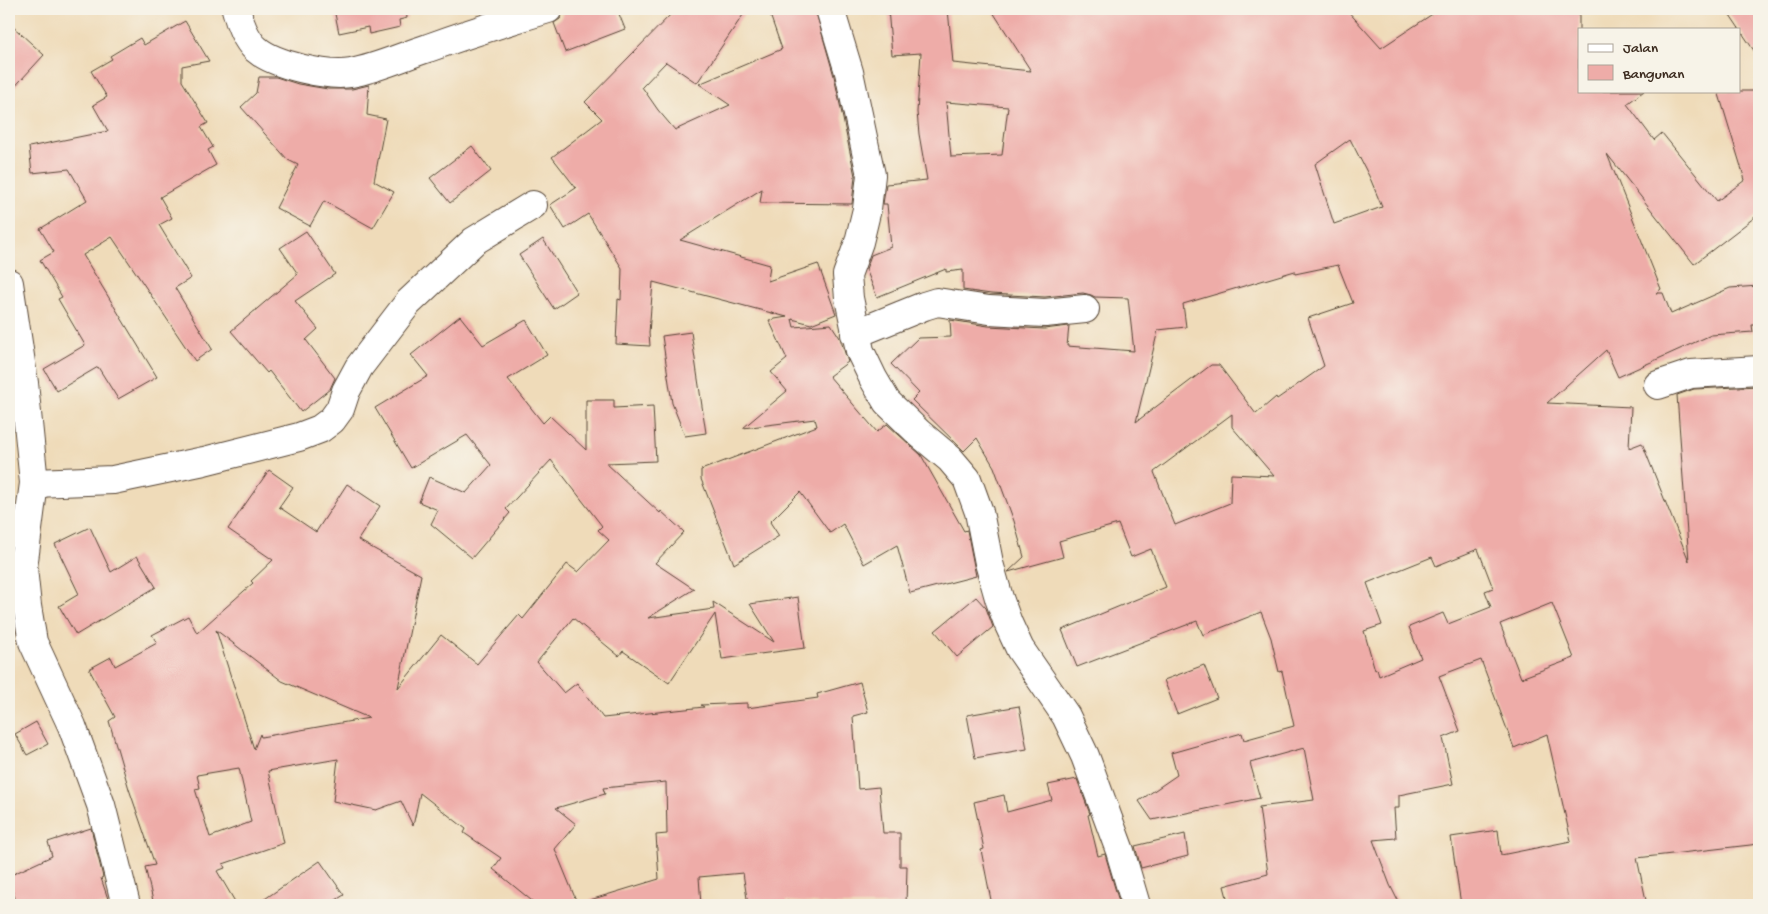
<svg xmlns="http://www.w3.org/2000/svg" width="1768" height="914" font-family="'Gochi Hand',sans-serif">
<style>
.building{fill:#eeaca8;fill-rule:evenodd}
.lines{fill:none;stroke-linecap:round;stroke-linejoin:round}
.street-casing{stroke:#564535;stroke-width:30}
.street{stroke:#fff;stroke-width:28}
</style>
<rect width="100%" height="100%" fill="#f7f3e8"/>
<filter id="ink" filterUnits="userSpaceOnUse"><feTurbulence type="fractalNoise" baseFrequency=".02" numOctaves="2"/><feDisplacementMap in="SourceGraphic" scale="10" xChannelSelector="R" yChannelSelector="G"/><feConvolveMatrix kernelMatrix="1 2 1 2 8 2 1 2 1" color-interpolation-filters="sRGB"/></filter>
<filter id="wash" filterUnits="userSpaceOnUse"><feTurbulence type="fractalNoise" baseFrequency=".0096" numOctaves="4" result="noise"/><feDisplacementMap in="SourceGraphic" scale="20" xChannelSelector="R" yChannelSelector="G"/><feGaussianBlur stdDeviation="1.12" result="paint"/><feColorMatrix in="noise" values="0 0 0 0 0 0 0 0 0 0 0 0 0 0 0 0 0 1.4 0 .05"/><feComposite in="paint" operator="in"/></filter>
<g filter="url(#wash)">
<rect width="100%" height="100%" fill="#efdbb9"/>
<g id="blocks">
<g class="building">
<polygon points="334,9 406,9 407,18 399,20 400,27 369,34 368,27 339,33"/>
<polygon points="575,9 617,9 625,29 565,52 554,23 560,19 563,13"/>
<polygon points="676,9 747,9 697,83 666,62 642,87 658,110 675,130 730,105 699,84 782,49 768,9 815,9 834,76 855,176 852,204 760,203 762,189 680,240 770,265 768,281 818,264 836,314 811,324 792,319 794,327 831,324 840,338 848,362 829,376 877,432 887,424 921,455 964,531 967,530 976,576 910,593 897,545 864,564 843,524 830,533 800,492 770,522 779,536 734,564 701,479 701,470 817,426 815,419 743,428 787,391 771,372 787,359 769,320 787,317 653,282 649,333 650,346 616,344 618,299 621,300 622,268 588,214 565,229 550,205 576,188 552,157 602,119 585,102"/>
<path d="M888,9H948L953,63L1031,71L991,9H1346L1381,48L1440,9H1579V91H1644L1627,104L1654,140L1662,133L1717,201L1745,180L1718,91H1759V214L1694,264L1607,154L1661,289L1656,293H1663L1671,314L1730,288L1759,286V325H1752L1753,332L1711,335L1618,377L1606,350L1547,403L1631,407L1629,448L1642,443L1689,561L1677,395L1694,389L1759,386V719H1757L1759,744V844L1637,858L1647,905H1461L1451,837L1498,830L1501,855L1571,841L1547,734L1514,748L1481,660L1439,676L1460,731L1443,738L1453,784L1399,795V808H1394L1396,838L1373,840L1390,885L1400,905H1229L1224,886L1268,874L1259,807L1314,800L1304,748L1250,763L1260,798L1152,820L1139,801L1177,775L1171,753L1242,733L1244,740L1294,726L1282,671L1279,672L1271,638L1261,612L1203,635L1197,621L1077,667L1062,630L1166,587L1151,549L1131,557L1118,524L1059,541L1063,557L1008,572L1024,557L1014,521L994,467L977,438L964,451L912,400L919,393L891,364L918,338L951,337L950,320L988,326L1044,329L1069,326L1067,346L1134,351L1128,298L1095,297L1091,295L1083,293L1045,297L991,294L963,290V270L946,272V269L877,297L866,269L871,255L891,247L887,204H883L886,184L927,180L919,134L917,112L921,53L892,55ZM946,102L1008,107L1002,155L951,157ZM1350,139L1370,178L1382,207L1334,224L1315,164ZM1338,265L1353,303L1308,318L1324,366L1277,399L1276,397L1256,414L1219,365H1211L1136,422L1158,330L1186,327L1183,304L1295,271V274ZM1232,414V427L1274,476L1231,474L1230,503L1175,525L1154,472ZM1478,549L1493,588L1485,591L1491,607L1448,624L1443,613L1409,627L1421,658L1379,676L1377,669L1375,670L1364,631L1382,625L1367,583L1432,557L1436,566ZM1552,603L1574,658L1521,678L1500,624Z"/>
<polygon points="1726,9 1759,9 1759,58"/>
<polygon points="185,21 209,61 182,66 182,81 208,123 201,127 213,147 208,150 216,165 160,197 172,218 159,225 191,278 175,288 212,349 195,361 112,237 83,255 157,377 118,399 98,367 57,391 44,369 85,345 58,299 62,297 40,260 54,252 40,229 87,200 69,169 32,173 29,147 108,131 93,105 107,97 91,71 112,59 110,56 140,38 144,45"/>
<polygon points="9,23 44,55 9,93"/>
<polygon points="259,77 276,77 298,84 328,89 352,89 369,85 367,115 386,119 374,181 394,192 373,228 324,201 310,226 276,208 298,165 288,160 241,107 256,93"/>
<polygon points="472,146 491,171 450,203 430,178"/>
<polygon points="306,231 335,274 295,301 318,329 306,340 335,378 330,389 301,412 269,371 267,373 231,331 298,274 280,248"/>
<polygon points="543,239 577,293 554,309 519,255"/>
<path d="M460,316L483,345L526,320L547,355L508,379L543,423L550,416L586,450V400H614V408L653,406L656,461L606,463L660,513L661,511L684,532L655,563L694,589L648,618L714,609L713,602L774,642L750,604L798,597L805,648L722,659L715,614L669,683L623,651L619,656L573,618L537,662L564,693L577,683L603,718L704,707L701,705L747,703V708L818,698L817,694L860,682L868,712L853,716L858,789L879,787L883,833H900V866H907L906,905H839L786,901V905H748L743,873L699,877L701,905H591L590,900L659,879L656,835L667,834L666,782L603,788L605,794L556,808L576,824L555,849L578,905H537L493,869L501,858L464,833L466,829L420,793L413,826L401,801L376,810L333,801L338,759L268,771L284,843L223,864L225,868L217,871L237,905H154L145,867L155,865L129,789L109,721L115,717L89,669L111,657L115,666L157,643L152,635L188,616L197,633L253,583L251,581L273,560L228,529L269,470L293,487L279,507L316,532L347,484L380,506L358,540L421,575L398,688L441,635L477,664L519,615L523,619L567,564L578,572L609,540L598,530L602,526L551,460L506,509L510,513L472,558L431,524L438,510L419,502L429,477L466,493L491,465L467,435L411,468L375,408L428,376L411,355ZM216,630L282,681L369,718L261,737L260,734L254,749ZM239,768L251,822L210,837L195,789L200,788L197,775Z"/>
<polygon points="691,332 706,433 685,436 672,403 662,336"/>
<polygon points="90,527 111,572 137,556 156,587 76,635 59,606 79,594 55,544"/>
<polygon points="976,597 986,608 993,627 957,657 935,631"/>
<polygon points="1204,665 1217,698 1177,714 1164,680"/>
<polygon points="1019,706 1027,749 975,758 967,715"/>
<polygon points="36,722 48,744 27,755 15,734"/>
<polygon points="1077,779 1090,814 1088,815 1098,856 1105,854 1120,905 992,905 981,850 984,849 974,802 1004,795 1007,812 1052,800 1048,785"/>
<polygon points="91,828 103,877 101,878 110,905 18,905 9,883 9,876 52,856 48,842"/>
<polygon points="1185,834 1188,856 1141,868 1135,846"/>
<polygon points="320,861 344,895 328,905 256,905"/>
</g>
</g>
</g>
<g filter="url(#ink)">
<use href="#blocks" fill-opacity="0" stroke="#564535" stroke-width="1"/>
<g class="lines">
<defs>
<g id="street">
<path d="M236,9C239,22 246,40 256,49C274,65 328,77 351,73C378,68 403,56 428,48C467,34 508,21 548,9"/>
<polyline points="830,9 849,72 871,175 867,209 859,242 847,275 849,298 860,351 873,378 887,402 919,433 950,459 967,479 979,512 989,563 999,598 1008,623 1020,649 1066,716 1085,756 1120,851 1136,905"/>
<polyline points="9,283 24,383 34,483 23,568 27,606 33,642 72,726 101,805 126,905"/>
<polyline points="855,334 924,306 937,302 989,310 1045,313 1085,309"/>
<polyline points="1658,385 1691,374 1759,370"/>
<polyline points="34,483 113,480 204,461 299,437 320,429 332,420 340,409 346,391 359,367 408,303 474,241 533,205"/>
</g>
</defs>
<use href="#street" class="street-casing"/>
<use href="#street" class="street"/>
</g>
</g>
<rect width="1768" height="914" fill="none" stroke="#f7f3e8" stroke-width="30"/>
<rect x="1578" y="28" width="162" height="65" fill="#f7f3e8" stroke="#aca397"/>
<rect x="1588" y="44" width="25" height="8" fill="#ffffff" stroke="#aca397"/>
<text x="1623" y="52" font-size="15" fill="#3b2a1e">Jalan</text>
<rect x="1588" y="65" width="25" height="15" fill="#eeaca8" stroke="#aca397"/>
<text x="1623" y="78" font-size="15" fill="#3b2a1e">Bangunan</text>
</svg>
